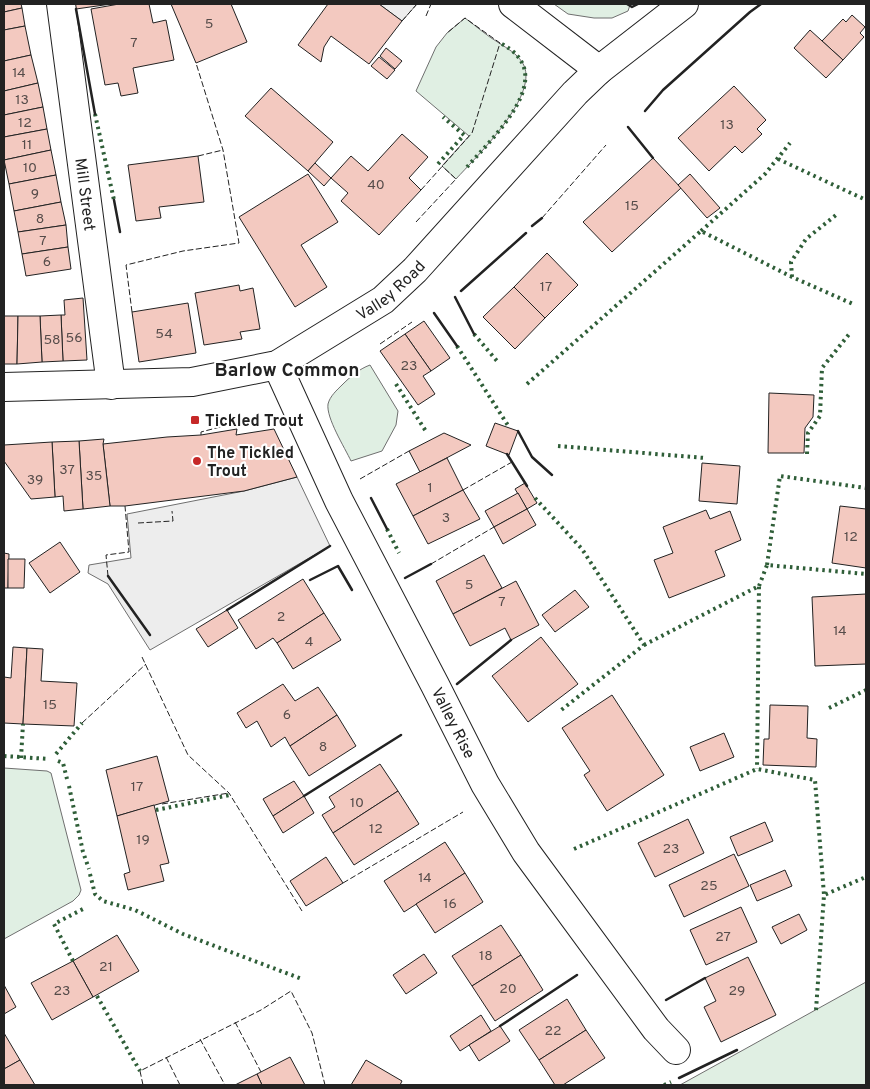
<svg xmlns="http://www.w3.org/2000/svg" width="870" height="1089" font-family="Overpass,sans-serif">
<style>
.green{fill:#e0efe3;stroke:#6f6f6f}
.parking{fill:#ededed;stroke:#6f6f6f}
.building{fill:#f3c9c0;stroke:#222}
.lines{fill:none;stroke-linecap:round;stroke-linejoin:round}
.minor-casing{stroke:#222;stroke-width:30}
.secondary-casing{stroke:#222;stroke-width:30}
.minor{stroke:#fff;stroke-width:28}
.secondary{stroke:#fff;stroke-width:28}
.hedge{stroke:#2f5e38;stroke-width:4;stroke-dasharray:2.5 4;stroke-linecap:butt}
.fence{stroke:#222;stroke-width:1;stroke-dasharray:6 2.5;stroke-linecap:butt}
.wall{stroke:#222;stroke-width:2.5}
.poi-dot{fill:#c62828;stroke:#fff;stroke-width:2}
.labels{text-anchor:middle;stroke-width:4;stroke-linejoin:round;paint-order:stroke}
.number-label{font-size:14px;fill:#564c4a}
.street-label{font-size:16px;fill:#222;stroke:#fff}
.poi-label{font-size:16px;font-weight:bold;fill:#222;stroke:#fff;text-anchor:start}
.quarter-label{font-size:19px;font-weight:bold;fill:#222;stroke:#fff}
</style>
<rect width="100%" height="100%" fill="#fff"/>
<g class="green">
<polygon points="554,4 627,4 630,5 628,11 612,18 594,18 568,14"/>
<path d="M465,18C476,26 487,36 499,43C508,49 516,53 522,62C543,93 475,158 456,179L442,166L469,136L416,91L436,47L447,33Z"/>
<path d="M370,365L398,411L396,425L382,451L351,461C345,448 326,418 328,404C330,396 337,390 342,385C350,377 359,369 370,365Z"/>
<polygon points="4,768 47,771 51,773 81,890 79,895 73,901 4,939"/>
<polygon points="866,982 866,1085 680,1085"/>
</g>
<g class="parking">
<polygon points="379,4 417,4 402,21"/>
<polygon points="297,477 330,546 150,650 108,584 88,573 89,565 131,558 127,514 244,491"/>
</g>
<g class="building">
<polygon points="4,4 21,4 22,8 4,12"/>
<polygon points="75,4 111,4 76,9"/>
<polygon points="119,4 149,4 153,23 166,20 174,60 133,68 138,93 121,96 118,83 105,85 91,9"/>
<polygon points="171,4 231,4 247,42 196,63"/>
<polygon points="328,4 379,4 402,21 369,64 331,36 324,47 321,62 298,45"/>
<polygon points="22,8 25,26 4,30 4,12"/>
<polygon points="852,15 865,27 860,33 864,37 843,60 822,41 843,19 846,22"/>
<polygon points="25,26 31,55 4,61 4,30"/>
<polygon points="810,30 843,60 826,78 794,48"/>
<polygon points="386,48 402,61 395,69 380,56"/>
<polygon points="31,55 38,83 4,91 4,61"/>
<polygon points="379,57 395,70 387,79 371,66"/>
<polygon points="38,83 43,107 4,115 4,91"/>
<polygon points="734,86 766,120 757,129 762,134 742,153 735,146 709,171 678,138"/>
<polygon points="271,88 333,142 308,171 245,116"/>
<polygon points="43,107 47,129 4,137 4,115"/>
<polygon points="47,129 51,150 4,160 4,137"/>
<polygon points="402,134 428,157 409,178 421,190 379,235 341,201 348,193 331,178 351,156 368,171"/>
<polygon points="51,150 56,175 9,184 4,160"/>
<polygon points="198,156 204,202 159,207 161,218 136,221 128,165"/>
<polygon points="653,158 681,188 612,252 583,222"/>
<polygon points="315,163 331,178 324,186 308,171"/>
<polygon points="308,174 338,222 301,245 327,287 295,307 239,217"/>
<polygon points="690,174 720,208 707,218 678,185"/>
<polygon points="56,175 61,202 14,211 9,184"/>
<polygon points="61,202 66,225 18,232 14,211"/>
<polygon points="66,225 68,247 22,254 18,232"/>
<polygon points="68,247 71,269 26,276 22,254"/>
<polygon points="547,253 578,285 545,318 514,287"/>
<polygon points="239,285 240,291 253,288 260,329 240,332 242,339 204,345 195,293"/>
<polygon points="514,287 545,318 515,349 483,317"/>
<polygon points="83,298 87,360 63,361 61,315 65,315 64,300"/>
<polygon points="188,303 196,353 139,362 132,312"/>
<polygon points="61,315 63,361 42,362 40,316"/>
<polygon points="4,316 18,316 17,364 4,364"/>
<polygon points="18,316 40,316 42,362 17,364"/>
<polygon points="424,321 450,358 431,371 405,334"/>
<polygon points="405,334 431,371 423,376 435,394 418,405 380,351"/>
<polygon points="769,393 814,395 813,417 805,428 804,453 768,453"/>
<polygon points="495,423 518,431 509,455 486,446"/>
<polygon points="237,429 236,435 274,429 297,477 244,491 125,506 110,506 103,444 167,437 201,435"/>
<polygon points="444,433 471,445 420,472 409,451"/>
<polygon points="104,439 103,444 110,506 83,509 79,441"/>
<polygon points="79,441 83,509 64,511 63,496 55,497 52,442"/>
<polygon points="52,442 55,497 31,499 4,461 4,445"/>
<polygon points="447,458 463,490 413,516 396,484"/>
<polygon points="702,463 740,466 737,504 699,501"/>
<polygon points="525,483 537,503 527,509 515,489"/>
<polygon points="463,490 480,519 428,544 413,516"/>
<polygon points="518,493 527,509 494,527 485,511"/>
<polygon points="840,506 866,509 866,568 832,563"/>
<polygon points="527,509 536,525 503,544 494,527"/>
<polygon points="706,510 710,519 730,511 741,540 715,551 725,576 669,598 654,560 673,553 663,527"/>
<polygon points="60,542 80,572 50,593 29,563"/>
<polygon points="4,553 9,554 8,588 4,588"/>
<polygon points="484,555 502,588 453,614 436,581"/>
<polygon points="8,559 25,559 24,588 8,588"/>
<polygon points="303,579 324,613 277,643 273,638 256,649 238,620"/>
<polygon points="516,581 539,625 511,640 505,628 470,646 453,614"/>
<polygon points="575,590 589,607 555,632 542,615"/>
<polygon points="866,594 866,664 815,666 812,597"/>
<polygon points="227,610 238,628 208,647 196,629"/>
<polygon points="324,613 341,640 293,669 277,643"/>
<polygon points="541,637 578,684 528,722 492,676"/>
<polygon points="13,647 27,648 23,724 4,723 4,677 11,678"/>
<polygon points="27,648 43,649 41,681 77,683 74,726 23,724"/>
<polygon points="283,684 295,701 318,687 337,715 290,746 285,737 271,747 257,721 246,728 237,713"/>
<polygon points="612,695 664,775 607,811 584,775 590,771 562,728"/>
<polygon points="770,705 808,706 807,738 817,739 816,767 763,765 764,739 769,739"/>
<polygon points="337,715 356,746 309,776 290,746"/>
<polygon points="724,733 734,757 700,771 690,747"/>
<polygon points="157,756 169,801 117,816 106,770"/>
<polygon points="380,764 398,791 333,833 322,815 335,807 329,797"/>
<polygon points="294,781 304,796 273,816 263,799"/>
<polygon points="398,791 419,824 354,865 333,833"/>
<polygon points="304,796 314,813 283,833 273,816"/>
<polygon points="154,805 169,863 160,865 164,881 128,890 124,874 130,872 117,816"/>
<polygon points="688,819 704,853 655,877 638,843"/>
<polygon points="765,822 773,841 738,856 730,837"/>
<polygon points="445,842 465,873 404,912 384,881"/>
<polygon points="734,854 749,886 684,917 669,885"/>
<polygon points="326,857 343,883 306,906 290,881"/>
<polygon points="785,870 792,886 757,901 750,885"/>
<polygon points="465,873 483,902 435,933 416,904"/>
<polygon points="741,907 757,942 706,965 690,930"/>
<polygon points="799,914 807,930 781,944 772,927"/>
<polygon points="501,925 521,955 472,986 452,956"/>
<polygon points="117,935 139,971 93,997 73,961"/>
<polygon points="424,954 437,973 406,994 393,975"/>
<polygon points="521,955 543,990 495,1021 472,986"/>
<polygon points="748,957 776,1015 721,1042 704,1007 716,1001 705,978"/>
<polygon points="73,961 93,997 52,1020 31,983"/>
<polygon points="4,985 16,1007 4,1014"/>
<polygon points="567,999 586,1030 539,1060 519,1030"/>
<polygon points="481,1015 491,1031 460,1051 450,1036"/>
<polygon points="500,1026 510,1041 479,1061 469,1045"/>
<polygon points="586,1030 605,1058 563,1085 555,1085 539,1060"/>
<polygon points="4,1033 20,1060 4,1069"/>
<polygon points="290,1057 305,1085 262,1085 257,1074"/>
<polygon points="20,1060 35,1085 4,1085 4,1069"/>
<polygon points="366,1060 402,1081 400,1085 351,1085"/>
<polygon points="257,1074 262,1085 235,1085"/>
</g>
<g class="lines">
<defs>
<g id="minor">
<path id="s1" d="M61,4L111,385"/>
<polyline points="513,4 599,70"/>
<path id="s2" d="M277,365L339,501L435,685L485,784L526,852L656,1029L676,1050"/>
</g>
<g id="secondary">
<path id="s3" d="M4,387L192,382L277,365L383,300L415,270L575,93L599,70L684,4"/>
</g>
</defs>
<use href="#minor" class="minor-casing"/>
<use href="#secondary" class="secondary-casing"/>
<use href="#minor" class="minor"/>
<use href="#secondary" class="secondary"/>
<g class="hedge">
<polyline points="95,114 114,200"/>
<polyline points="778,159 866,200"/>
<polyline points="438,164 464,135 443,117"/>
<path d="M467,167C494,136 562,74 500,43"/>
<polyline points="701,231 765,174 790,143"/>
<polyline points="792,277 791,262 806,239 836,215"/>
<polyline points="474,334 497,361"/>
<polyline points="457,346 509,427"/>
<polyline points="396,384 427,433"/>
<polyline points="527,384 701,231 792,277 853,304"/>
<polyline points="558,446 705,458"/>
<polyline points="807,454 808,433 820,416 822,368 850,333"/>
<polyline points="535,498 582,549 644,645 560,711"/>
<polyline points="387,529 399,553"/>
<polyline points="767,565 780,476 866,488"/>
<polyline points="759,586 767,565 866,574"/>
<polyline points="644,645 759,586 757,769"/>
<polyline points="829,708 866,690"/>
<polyline points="56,754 82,723"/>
<polyline points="4,756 49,759"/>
<polyline points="21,758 23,724"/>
<polyline points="58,761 63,763 67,779"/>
<polyline points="69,786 83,852 89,869"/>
<polyline points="156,810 230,795"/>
<polyline points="574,849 757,769 815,780 824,895"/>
<polyline points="90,874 95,894 103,901 135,910 183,934 302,979"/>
<polyline points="73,961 54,924 85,908"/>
<polyline points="97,996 140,1071"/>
<polyline points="816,1010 824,895 866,877"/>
<polyline points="664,1085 671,1082"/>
</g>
<g class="fence">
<polyline points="426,16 431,4"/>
<polyline points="402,21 417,4"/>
<polyline points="198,156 223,150"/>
<polyline points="421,190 472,133 500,43 465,18 447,33"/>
<polyline points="542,218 606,145"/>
<polyline points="416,222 456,179 442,166"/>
<polyline points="132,312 126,265 183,251 239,243 223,150 196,63"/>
<polyline points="380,344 412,322"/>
<polyline points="201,435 201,432 243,421"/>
<polyline points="360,479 409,451"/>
<polyline points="463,490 512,462"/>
<polyline points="138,523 173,521 172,511"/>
<polyline points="431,564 494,527"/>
<polyline points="108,576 106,555 129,552 125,506"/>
<polyline points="142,657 188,755 229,793 302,911"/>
<polyline points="82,723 146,664"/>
<polyline points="162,804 229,793"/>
<polyline points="343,883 463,812"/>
<polyline points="235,1022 261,1072"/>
<polyline points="200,1039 225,1085"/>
<polyline points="166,1057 180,1085"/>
<polyline points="143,1085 140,1071 261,1010 291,991 312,1033 325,1085"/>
</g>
<g class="wall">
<polyline points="627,4 632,7 638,4"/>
<polyline points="76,9 95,114"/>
<polyline points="645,111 663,90 750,12 761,4"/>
<polyline points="628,127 653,158"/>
<polyline points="114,200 120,232"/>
<polyline points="532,226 542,218"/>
<polyline points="461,291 526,233"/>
<polyline points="455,297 474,334"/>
<polyline points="434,313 457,346"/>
<polyline points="518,431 532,457 552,475"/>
<polyline points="507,454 527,486"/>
<polyline points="371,498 387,529"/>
<polyline points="108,576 150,635"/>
<polyline points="405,578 431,564"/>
<polyline points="310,580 338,566 352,590"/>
<polyline points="227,610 330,546"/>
<polyline points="457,684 511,640"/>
<polyline points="304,796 401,735"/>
<polyline points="666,1000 705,978"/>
<polyline points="500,1026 577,975"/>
<polyline points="679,1078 737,1050"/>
</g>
</g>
<g class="poi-dot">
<rect x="190" y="415" width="10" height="10" rx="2.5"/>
<circle cx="197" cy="461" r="5"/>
</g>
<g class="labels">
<g class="number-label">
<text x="209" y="28">5</text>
<text x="134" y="47">7</text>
<text x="19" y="77">14</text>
<text x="22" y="104">13</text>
<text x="25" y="127">12</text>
<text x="727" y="129">13</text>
<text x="27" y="149">11</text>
<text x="30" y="172">10</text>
<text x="376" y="189">40</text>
<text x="35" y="198">9</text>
<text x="632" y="210">15</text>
<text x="40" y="223">8</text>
<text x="43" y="245">7</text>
<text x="47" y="266">6</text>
<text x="546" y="291">17</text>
<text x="164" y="338">54</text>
<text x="74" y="342">56</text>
<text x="52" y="344">58</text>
<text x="409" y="370">23</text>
<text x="67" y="474">37</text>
<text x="94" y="480">35</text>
<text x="35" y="484">39</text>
<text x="430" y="492">1</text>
<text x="446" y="522">3</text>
<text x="851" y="541">12</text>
<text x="469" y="589">5</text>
<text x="502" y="606">7</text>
<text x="281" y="621">2</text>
<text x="840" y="635">14</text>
<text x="309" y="646">4</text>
<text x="50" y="709">15</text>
<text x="287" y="719">6</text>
<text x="323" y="751">8</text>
<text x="137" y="791">17</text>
<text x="357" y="807">10</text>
<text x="376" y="833">12</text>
<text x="143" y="844">19</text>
<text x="671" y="853">23</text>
<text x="425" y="882">14</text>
<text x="709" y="890">25</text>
<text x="450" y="908">16</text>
<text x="723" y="941">27</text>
<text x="486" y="960">18</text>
<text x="106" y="971">21</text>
<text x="508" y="993">20</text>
<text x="62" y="995">23</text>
<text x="737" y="995">29</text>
<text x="553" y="1035">22</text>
</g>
<g class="street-label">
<text dy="6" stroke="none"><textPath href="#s1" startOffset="192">Mill Street</textPath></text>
<text dy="6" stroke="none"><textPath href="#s3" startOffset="411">Valley Road</textPath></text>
<text dy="6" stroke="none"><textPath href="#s2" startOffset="399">Valley Rise</textPath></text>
</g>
<g class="poi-label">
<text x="205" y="426">Tickled Trout</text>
<text x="207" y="458">The Tickled<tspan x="207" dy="18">Trout</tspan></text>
</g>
<g class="quarter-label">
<text x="287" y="376">Barlow Common</text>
</g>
</g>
<rect width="870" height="1089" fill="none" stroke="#222222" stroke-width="10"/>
</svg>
